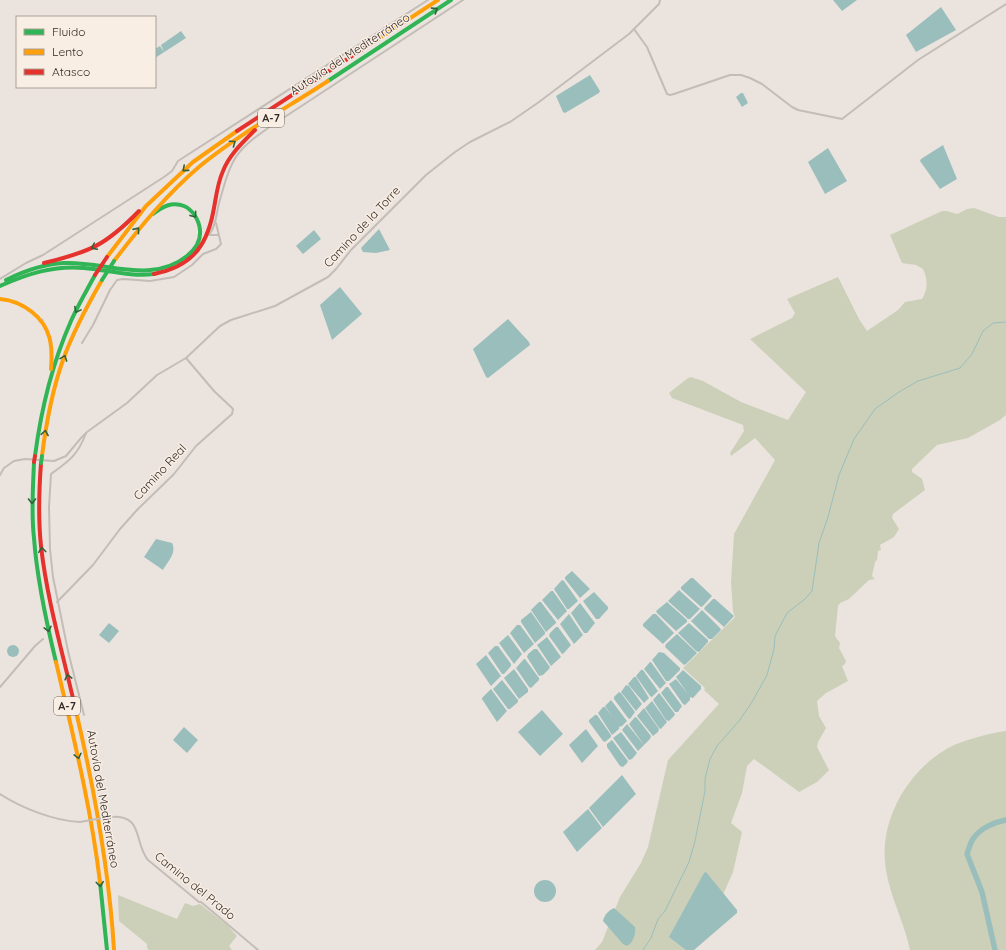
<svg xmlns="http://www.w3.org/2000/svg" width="1006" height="950" font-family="Quicksand,sans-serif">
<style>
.green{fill:#ccd0b8}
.water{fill:#9abebc}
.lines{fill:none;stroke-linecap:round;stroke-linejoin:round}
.stream{stroke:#9abebc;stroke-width:1}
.river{stroke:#9abebc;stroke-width:5.5}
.street-tunnel{stroke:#c6bfb9;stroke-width:2;stroke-dasharray:2 1;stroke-linecap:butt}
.street{stroke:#c3bcb7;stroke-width:2}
.fast{stroke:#30b455;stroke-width:4}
.slow{stroke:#ff9f0a;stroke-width:4}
.jam{stroke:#e5322d;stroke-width:4}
.street-bridge{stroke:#c3bcb7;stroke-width:2}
.fast-bridge{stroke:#30b455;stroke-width:4}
.jam-bridge{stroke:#e5322d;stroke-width:4}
.oneway{stroke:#326139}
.labels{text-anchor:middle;stroke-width:3;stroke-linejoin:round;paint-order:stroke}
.shield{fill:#f9eee3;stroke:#6e645f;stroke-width:1}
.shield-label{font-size:11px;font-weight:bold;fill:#332926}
.street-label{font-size:12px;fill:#332926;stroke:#f9eee3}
</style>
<rect width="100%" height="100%" fill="#ebe4de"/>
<g class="green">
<path d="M974,208L999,217H1006V415L1000,420L968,438L937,445L912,469V472L922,479L925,490L893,514L892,518L899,529L894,537L880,545L881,550L878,551L877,560L875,562L872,576L875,579L869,580L849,599L840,603L838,606L835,636L840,643L839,648L846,661L845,664L842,666L848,681L826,693L817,701L819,716L826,728L818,742L817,747L829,770L817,782L799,792L754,759L747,766L742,793L731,823L742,832L733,872L719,904L693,950H595L602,942L620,897L641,863L648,847L668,760L719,704L704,690L705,688L683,668L735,617L733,611L731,582L734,534L775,460L755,438L731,456L730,453L744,431L743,425L672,398L669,393L688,378L691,377L703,381L741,402L788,420L806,392L750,339L792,318L795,313L787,299L838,277L859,319L867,331L898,310L905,302L922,299C928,289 928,280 923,269L916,265L902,263L890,235L942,211H947L957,214L967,209Z"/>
<path d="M1006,731V950H910C904,920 888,894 885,862C881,818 908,772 945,750C959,741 990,733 1006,731Z"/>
<polygon points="118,895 177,919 185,903 193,906 200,904 227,925 237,936 229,946 232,950 149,950 147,948 147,944 119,921"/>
</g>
<g class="water">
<polygon points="833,0 857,0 842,11"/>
<polygon points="941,7 956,30 916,52 906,35"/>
<polygon points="181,31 186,38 155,58 155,49 160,46 164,52 161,45"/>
<polygon points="590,75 600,91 599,93 565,113 563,112 556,96"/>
<polygon points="741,93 743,93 748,103 742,107 736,97"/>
<polygon points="943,145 957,179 940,189 920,161 921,159"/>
<polygon points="828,148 847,181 825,194 808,162"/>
<polygon points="379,229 390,250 376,253 363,252 361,248"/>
<polygon points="314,230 321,239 303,254 296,246"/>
<polygon points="340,287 362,314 332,340 320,305"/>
<polygon points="508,319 529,342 530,345 488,378 486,377 473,349"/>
<path d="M156,539L172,543C177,553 168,561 163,570L144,557Z"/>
<polygon points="572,571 590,589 580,598 565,579 565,577"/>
<polygon points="691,578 693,578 712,596 703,606 701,607 681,589 681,587"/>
<polygon points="562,580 564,581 578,601 569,609 567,609 554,589"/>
<polygon points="679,590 700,609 690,619 688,619 668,601"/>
<polygon points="551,591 553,591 567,611 558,620 542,600"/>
<polygon points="594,592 608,607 608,609 599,619 596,619 583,601"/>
<polygon points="713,599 715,599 734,616 724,627 704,609 705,607"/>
<polygon points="539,602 541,602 556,622 556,623 546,632 531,610"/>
<polygon points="667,602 687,620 687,622 676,631 657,613 656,611"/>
<polygon points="580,603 595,623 587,633 584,633 571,613"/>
<polygon points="702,610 720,628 721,630 712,639 709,639 691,621"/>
<polygon points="531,612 545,632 545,634 535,643 521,622 521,620"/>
<polygon points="569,614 583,635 574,644 560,624"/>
<polygon points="653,614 656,614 674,633 663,644 643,626 643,624"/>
<polygon points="109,623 119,631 109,643 99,635"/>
<polygon points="689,623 708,640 708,642 699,652 696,651 678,633"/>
<polygon points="517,625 520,625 534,644 524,653 510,633"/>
<polygon points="556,627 558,627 571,645 564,653 562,654 549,636 550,633"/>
<polygon points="677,634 697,653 686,664 684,665 665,647 666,644"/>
<polygon points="508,635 522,654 514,664 499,643"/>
<polygon points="547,637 561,657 551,666 537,645"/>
<circle cx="13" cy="651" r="6"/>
<polygon points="495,646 498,646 511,664 511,666 504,674 502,674 488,653"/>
<polygon points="534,649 537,649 550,667 549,669 543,675 539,676 527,657 528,654"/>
<polygon points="659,652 664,653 680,668 680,670 669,681 666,681 652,660"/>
<polygon points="486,655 501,676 491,686 476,664"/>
<polygon points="524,659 525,659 539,678 539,680 531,688 529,687 516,668"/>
<polygon points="650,662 651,662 666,683 660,689 644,669"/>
<polygon points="514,669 528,689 528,692 519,699 504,678"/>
<polygon points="641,670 643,670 658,691 652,697 650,696 636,676"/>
<polygon points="683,670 701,686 701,689 693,698 690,697 690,700 685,705 683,704 669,684 676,679 688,694 676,677"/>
<polygon points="634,677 636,677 649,698 644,703 628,684"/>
<polygon points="502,680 518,700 518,702 510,709 508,709 493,689"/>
<polygon points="626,685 629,686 642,704 636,711 621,692"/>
<polygon points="666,687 668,687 682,706 678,712 675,712 661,693"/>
<polygon points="491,689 507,711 497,722 482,699 482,698"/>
<polygon points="619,692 621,693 635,712 630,719 628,718 614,699 614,697"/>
<polygon points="659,693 660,694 675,714 674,716 669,721 666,720 653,700"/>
<polygon points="611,700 627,721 622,726 619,727 619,729 612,735 598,713 603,707 605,707 613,718 605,706"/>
<polygon points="652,701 667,722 661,729 659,728 645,708"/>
<polygon points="644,708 659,729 658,732 653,736 637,716"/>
<polygon points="542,710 563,734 540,756 518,732"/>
<polygon points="595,715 597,715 611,735 611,737 605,742 603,741 589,722 589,720"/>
<polygon points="635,717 637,718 651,736 650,739 644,745 629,724"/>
<polygon points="627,724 644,745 638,751 622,730"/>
<polygon points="184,727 198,740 187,753 173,740"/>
<polygon points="586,729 598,746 582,763 569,745"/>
<polygon points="621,732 637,753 632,759 629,760 613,738"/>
<polygon points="612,740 628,761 627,763 623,767 620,766 607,747 607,744"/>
<polygon points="622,775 636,794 603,827 589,808"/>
<polygon points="588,809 602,828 577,852 563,832"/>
<polygon points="706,872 737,910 737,913 694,950 686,950 669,937 704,873"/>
<circle cx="545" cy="891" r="11"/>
<path d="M614,908L635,927C636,934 633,943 627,946L623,944L603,921C604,915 609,910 614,908Z"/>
</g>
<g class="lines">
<polyline class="stream" points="643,950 651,938 658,919 665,911 689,862 695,841 705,791 705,779 710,759 717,746 739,721 752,702 767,675 774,649 775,636 787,613 805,599 812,591 819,543 828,517 839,475 854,439 875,409 899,392 918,381 960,368 972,354 983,331 993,323 1006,322"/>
<path class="river" d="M995,950L982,892L967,854C969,849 970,843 973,839C980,828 995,822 1006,820"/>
<polyline class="street-tunnel" points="39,322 44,319"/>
<g class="street">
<polyline points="634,29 647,47 667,94 670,95 674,94 730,75 741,75 750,78 762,84 792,107 798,110 842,119 918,60 1006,4"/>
<path d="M209,235C216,226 216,215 219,203C223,190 226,175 233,162C241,146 257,136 271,126L463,0"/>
<polyline points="210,235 218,235"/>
<polyline points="0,279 26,263 43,255 164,177 172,171 178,161 428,0"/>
<polyline points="82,343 93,325 110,290 117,280 123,279 150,281 174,277 192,265 203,254 216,249 221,244 216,223"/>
<polyline points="0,475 4,468 14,461 25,459 54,461 66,456 81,438 87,432 127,403 157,375 186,358 220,326 231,320 275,306 328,277 336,269 351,250 426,175 455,152 470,142 510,122 539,102 629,34 659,4 660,0"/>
<polyline points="57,602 93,565 120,529 137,510 174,474 196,446 232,414 233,409 231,407 214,391 186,358"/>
<polyline points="0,687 35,646 43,639"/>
<path d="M84,715L68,651L53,577L50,549L49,507L51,474C69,461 78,455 86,433"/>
<path d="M0,794C22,808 54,821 80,822"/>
<path d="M108,817C145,813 133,842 148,860L199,902H201L258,950"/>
</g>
<g class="fast">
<polyline points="328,81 451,0"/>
<path d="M6,280C24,271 43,264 64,263C105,261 151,285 187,256C196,249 201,241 200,230C199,220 193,210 184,206C172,201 162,207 153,214"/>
<path d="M0,286C27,274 54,265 84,268C107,270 131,277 154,274"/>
<path d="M35,456C41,410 52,364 71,321C78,305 87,290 95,275"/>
<path d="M34,462C33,488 31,513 34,538C37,580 46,621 56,662"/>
<polyline points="100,882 107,950"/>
</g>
<g class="slow">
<polyline points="378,39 438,0"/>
<polyline points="107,257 146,206 193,162 237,131"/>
<path d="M114,261C140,227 167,194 200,166C239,134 285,109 328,81"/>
<path d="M0,299C12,300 22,304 32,312C51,327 53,346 51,369"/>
<path d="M42,456C46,424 52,391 63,360C73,332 87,306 102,280"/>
<path d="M56,662C73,735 91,807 100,882"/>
<path d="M75,707C94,787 109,868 114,950"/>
</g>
<g class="jam">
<polyline points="237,131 378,39"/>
<path d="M44,263C90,252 106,245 139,211"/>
<path d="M154,274C190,267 206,248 213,213C216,199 217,184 223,171C229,155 243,142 255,130"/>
<path d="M41,463C39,490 38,518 41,546C47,600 63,654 75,707"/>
</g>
<polyline class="street-bridge" points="80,822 108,817"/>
<g class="fast-bridge">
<polyline points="102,280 114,261"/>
<polyline points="41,463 42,456"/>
</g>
<g class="jam-bridge">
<polyline points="95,275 107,257"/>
<polyline points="34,462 35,456"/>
</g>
</g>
<defs><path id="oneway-chevron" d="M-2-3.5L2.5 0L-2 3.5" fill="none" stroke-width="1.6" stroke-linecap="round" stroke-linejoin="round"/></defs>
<g class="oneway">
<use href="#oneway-chevron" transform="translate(435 10) rotate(-33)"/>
<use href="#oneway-chevron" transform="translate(233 143) rotate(-35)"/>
<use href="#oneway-chevron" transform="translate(185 169) rotate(139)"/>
<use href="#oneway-chevron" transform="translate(194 215) rotate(54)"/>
<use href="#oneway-chevron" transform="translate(137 230) rotate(-51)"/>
<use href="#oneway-chevron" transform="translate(94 247) rotate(154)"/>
<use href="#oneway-chevron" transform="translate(77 310) rotate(118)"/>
<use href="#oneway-chevron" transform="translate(64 358) rotate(-70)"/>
<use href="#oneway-chevron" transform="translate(45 433) rotate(-81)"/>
<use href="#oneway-chevron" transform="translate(32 501) rotate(90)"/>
<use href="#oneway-chevron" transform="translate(42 550) rotate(-97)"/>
<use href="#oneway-chevron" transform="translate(48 629) rotate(77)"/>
<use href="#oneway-chevron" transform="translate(68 677) rotate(-104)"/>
<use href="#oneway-chevron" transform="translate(78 756) rotate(77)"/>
<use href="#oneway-chevron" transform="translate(100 884) rotate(83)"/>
</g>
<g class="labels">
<g class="shield">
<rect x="258" y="109" width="26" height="18" rx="3"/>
<rect x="54" y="697" width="26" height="18" rx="3"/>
</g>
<g class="shield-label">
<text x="271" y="122">A-7</text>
<text x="67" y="710">A-7</text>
</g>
<g class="street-label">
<text transform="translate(350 54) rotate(-33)" y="4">Autovía del Mediterráneo</text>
<text transform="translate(362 227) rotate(-47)" y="4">Camino de la Torre</text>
<text transform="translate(160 472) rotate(-47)" y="4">Camino Real</text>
<text transform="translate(103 799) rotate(80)" y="4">Autovía del Mediterráneo</text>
<text transform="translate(195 886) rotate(39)" y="4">Camino del Prado</text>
</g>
</g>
<rect x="16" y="16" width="140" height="72" fill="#f9eee3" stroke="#aa9f97"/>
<rect x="24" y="29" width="20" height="6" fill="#30b455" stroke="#aa9f97"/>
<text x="52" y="36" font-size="12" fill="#332926">Fluido</text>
<rect x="24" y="49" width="20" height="6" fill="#ff9f0a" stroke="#aa9f97"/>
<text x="52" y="56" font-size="12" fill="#332926">Lento</text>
<rect x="24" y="69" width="20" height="6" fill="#e5322d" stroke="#aa9f97"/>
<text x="52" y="76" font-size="12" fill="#332926">Atasco</text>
</svg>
